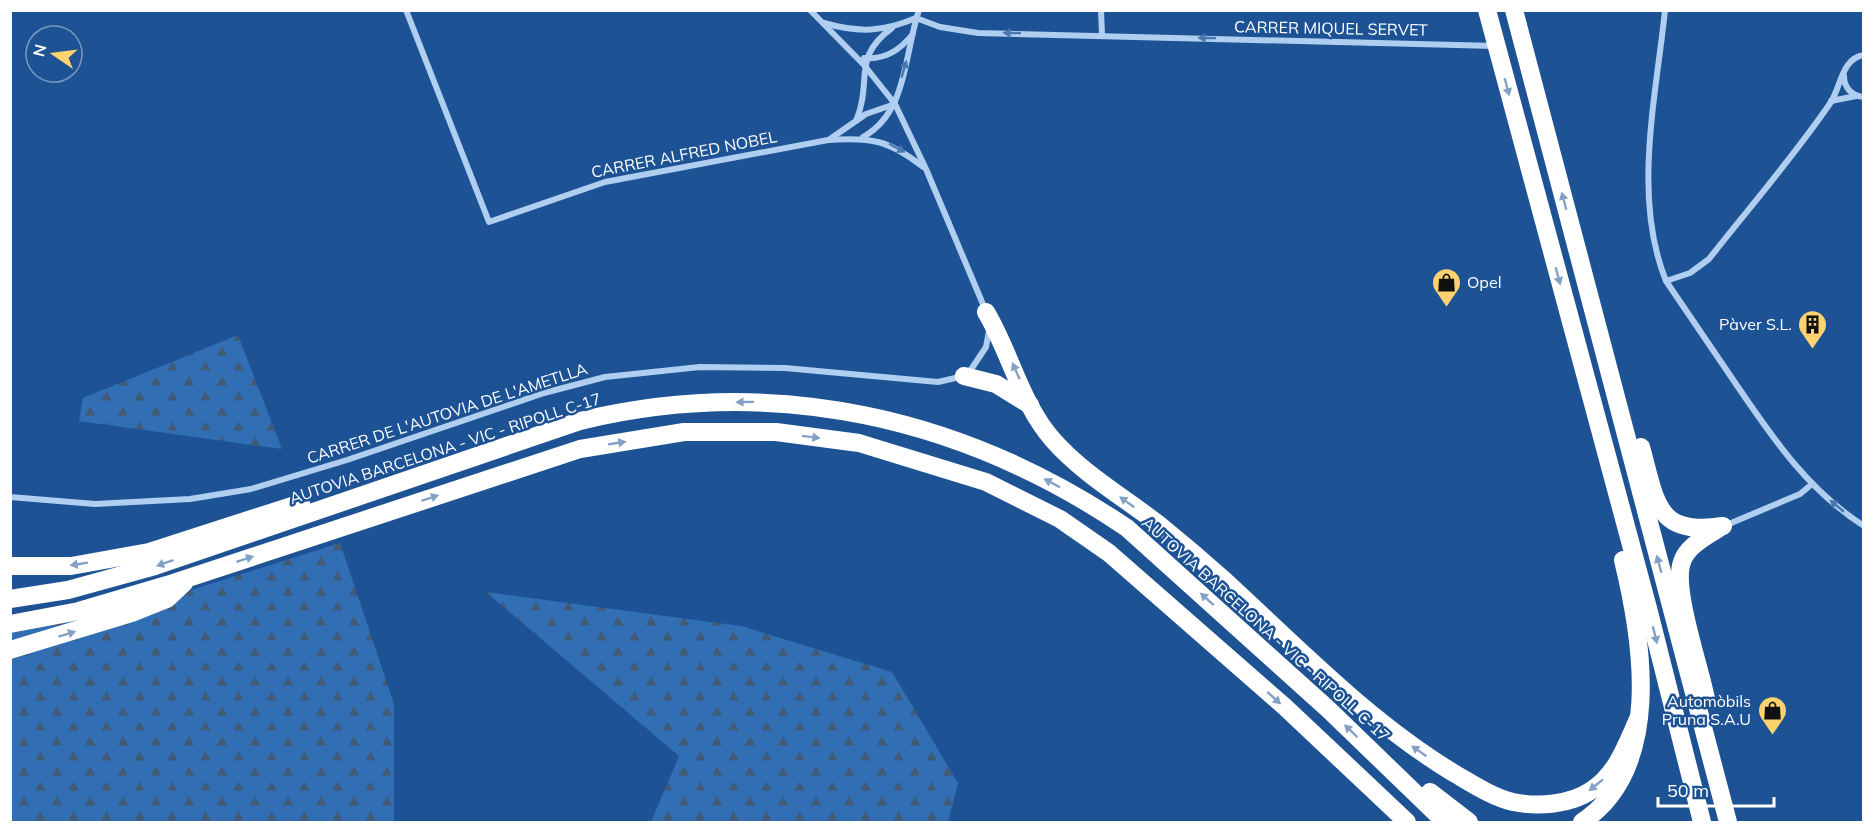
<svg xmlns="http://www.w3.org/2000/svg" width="1874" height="833" font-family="Mulish,sans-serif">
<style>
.forest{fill:url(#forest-firs)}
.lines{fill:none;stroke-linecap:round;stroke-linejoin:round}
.street{stroke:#b0ceef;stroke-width:6}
.highway{stroke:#fff;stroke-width:18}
.oneway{fill:#4978b0}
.oneway2{fill:#83a0c5}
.labels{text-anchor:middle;stroke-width:5;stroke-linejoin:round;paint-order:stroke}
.street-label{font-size:16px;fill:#fff;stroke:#1d5395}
.poi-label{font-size:16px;fill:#fff;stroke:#1d5395;text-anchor:end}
</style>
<defs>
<pattern id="forest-firs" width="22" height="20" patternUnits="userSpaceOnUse" patternTransform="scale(1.5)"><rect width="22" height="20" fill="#316eb3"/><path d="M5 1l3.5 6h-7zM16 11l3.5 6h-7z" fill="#415a75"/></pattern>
</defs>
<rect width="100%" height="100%" fill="#1d5395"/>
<g class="forest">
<polygon points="238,335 282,449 79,421 83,398"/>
<polygon points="340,543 394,704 394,822 11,822 11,632 128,610"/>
<polygon points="486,592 741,626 892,672 958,783 948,822 651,822 679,756"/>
</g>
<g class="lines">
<g class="street">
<path d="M406,10L489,222L605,182L828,140C871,137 889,140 923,167"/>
<polyline points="810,10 864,65 895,104 926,169 985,309"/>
<polyline points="1101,10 1102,35"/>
<path d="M1665,10C1656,98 1632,197 1666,281C1690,316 1714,352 1738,387C1774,440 1809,491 1864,526"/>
<polyline points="916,18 940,27 978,33 1495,46"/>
<path d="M824,23C859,33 883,32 916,18"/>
<path d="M864,58C884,60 900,50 912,35"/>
<path d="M1844,76C1844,88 1852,96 1864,97"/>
<polyline points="1831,101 1856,96"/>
<path d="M856,121C873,80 851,58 892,28"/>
<path d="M863,137C908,112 904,54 919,10"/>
<polyline points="830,139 866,114 895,104"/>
<path d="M1666,281L1690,273L1709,259C1749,208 1795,155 1831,102C1841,86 1842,58 1864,55"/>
<polyline points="10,497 95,504 190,499 251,489 347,460 544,393 605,377 700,367 785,368 938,382 964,376 972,368 986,347 989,331"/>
<polyline points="1724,526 1800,494 1812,484"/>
</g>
<g class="highway">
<polyline points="1487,10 1648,608 1702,822"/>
<polyline points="1514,10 1728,822"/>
<path d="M986,312C1010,352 1021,404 1053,440C1084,475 1125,498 1162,527C1183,544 1204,562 1224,580C1297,647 1367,720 1452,772C1471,783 1492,797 1513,802C1538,807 1570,805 1592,790C1617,773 1626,746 1638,719"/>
<polyline points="964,376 996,384 1030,405"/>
<path d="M1641,447C1656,500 1655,537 1723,526"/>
<polyline points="10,566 71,566 149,552 301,503"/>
<path d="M10,599L68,590L155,566L580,421C774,374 963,417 1127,528L1328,709L1445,822"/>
<polyline points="10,624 79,611 167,585 580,449 684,432 776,432 859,443 986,482 1060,519 1109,553 1285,707 1407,822"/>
<polyline points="10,650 132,613 167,599 184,583"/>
<path d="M1706,699C1700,667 1672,588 1682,562C1687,546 1706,537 1719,528"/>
<polyline points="1430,792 1469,822"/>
<path d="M1582,822C1663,769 1643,642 1623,560"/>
</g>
</g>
<defs><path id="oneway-solid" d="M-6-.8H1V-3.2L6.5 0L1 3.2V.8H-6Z" transform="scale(1.5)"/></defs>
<g class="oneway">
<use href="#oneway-solid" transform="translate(1012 33) rotate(-179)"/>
<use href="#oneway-solid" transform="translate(1207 38) rotate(-179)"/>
<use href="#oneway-solid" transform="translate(904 69) rotate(-74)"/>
<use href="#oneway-solid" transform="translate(897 148) rotate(28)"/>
<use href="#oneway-solid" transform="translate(1837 506) rotate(-140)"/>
</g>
<g class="oneway2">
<use href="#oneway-solid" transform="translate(1507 87) rotate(75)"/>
<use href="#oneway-solid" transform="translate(1564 201) rotate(-105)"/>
<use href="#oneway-solid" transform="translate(1558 276) rotate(75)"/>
<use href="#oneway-solid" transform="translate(1016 371) rotate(-114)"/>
<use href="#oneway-solid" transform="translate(745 402) rotate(179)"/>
<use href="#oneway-solid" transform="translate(811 437) rotate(7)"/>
<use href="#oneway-solid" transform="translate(617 443) rotate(-9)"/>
<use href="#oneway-solid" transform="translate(1052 483) rotate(-152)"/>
<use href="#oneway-solid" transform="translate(430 498) rotate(-18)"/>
<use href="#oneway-solid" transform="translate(1127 502) rotate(-144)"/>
<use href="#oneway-solid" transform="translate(245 559) rotate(-18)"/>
<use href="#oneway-solid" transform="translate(165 563) rotate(161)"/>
<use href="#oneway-solid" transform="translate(79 564) rotate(171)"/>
<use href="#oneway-solid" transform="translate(1659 564) rotate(-105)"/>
<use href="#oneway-solid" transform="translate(1207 599) rotate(-138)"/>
<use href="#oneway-solid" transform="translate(67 634) rotate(-17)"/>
<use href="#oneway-solid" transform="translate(1655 635) rotate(76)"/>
<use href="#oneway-solid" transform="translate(1274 698) rotate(42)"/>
<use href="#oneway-solid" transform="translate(1351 731) rotate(-136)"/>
<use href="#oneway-solid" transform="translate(1419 751) rotate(-145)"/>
<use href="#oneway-solid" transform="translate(1596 785) rotate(141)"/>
</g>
<defs>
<symbol id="shop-pin" viewBox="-11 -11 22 30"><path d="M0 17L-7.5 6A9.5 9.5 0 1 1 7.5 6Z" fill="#fed36f" stroke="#1d5395"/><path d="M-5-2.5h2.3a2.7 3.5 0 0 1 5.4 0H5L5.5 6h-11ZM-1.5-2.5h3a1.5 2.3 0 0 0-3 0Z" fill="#111"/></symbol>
<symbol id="building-pin" viewBox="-11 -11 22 30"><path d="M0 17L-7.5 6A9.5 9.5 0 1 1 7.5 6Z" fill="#fed36f" stroke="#1d5395"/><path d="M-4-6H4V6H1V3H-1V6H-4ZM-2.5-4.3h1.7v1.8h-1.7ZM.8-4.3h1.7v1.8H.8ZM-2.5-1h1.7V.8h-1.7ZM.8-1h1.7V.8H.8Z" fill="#111"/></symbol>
</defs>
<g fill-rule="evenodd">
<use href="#shop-pin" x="1430" y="266" width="33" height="45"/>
<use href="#building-pin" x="1796" y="308" width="33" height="45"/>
<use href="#shop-pin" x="1756" y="694" width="33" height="45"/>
</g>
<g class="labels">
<g class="street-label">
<text transform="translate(1331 28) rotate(1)" y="6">CARRER MIQUEL SERVET</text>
<text transform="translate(684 154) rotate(-11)" y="6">CARRER ALFRED NOBEL</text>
<text transform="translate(447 413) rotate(-18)" y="6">CARRER DE L'AUTOVIA DE L'AMETLLA</text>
<text transform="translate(445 448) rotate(-18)" y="6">AUTOVIA BARCELONA - VIC - RIPOLL C-17</text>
<text transform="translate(1266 629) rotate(42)" y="6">AUTOVIA BARCELONA - VIC - RIPOLL C-17</text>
</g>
<g class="poi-label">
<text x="1467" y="288" text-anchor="start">Opel</text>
<text x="1792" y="330">Pàver S.L.</text>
<text x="1751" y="707">Automòbils<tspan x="1751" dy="18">Pruna S.A.U</tspan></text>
</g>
</g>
<rect width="1874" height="833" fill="none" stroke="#ffffff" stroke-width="24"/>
<g transform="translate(54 54) rotate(284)"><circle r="28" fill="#1d5395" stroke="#7798bf" stroke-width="1.5"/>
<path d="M0-4.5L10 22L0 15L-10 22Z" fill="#fed36f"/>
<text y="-9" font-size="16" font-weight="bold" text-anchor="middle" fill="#ffffff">N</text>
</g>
<path d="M1658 797v9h116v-9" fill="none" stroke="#ffffff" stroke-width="3"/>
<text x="1667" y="797" font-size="18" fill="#ffffff" stroke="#1d5395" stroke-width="4.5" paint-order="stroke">50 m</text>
</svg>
